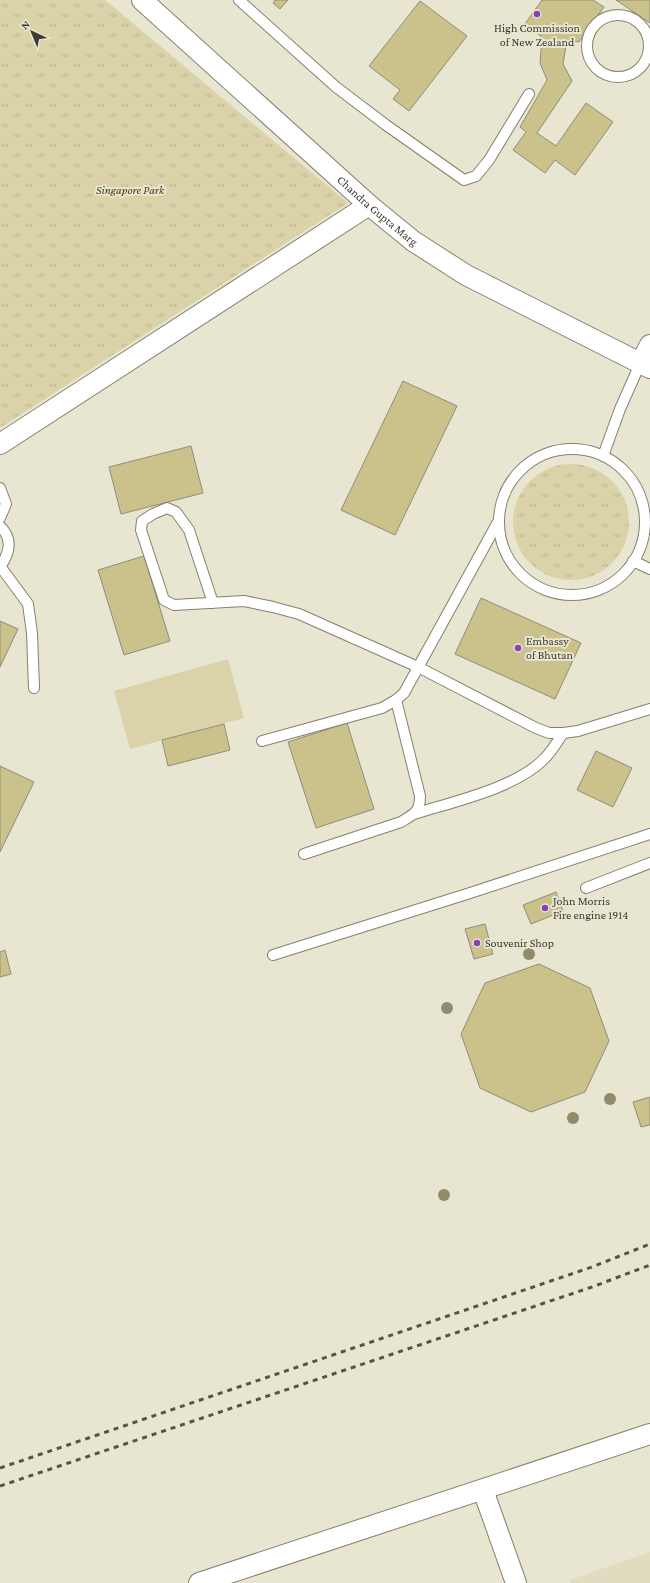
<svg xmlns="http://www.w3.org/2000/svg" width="650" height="1583" font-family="'Crimson Pro',serif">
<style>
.built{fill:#e1dcc0}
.grass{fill:url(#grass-tufts)}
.pitch{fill:#dad3a9}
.building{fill:#cac18b;stroke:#908d7a}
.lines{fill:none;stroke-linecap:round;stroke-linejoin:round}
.lane-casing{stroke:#84816e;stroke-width:12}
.street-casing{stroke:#84816e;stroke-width:22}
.lane{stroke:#fff;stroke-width:10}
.street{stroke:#fff;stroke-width:20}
.rail{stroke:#55534a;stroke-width:3;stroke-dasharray:5 5;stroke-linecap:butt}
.tree{fill:#908b6a}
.poi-dot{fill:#8841b4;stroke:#e8e5d1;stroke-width:1.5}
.labels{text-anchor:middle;stroke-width:4;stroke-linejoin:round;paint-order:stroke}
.poi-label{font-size:12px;fill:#3d3c34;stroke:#e8e5d1;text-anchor:start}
.park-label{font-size:12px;font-style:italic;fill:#484116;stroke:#e8e5d1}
.street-label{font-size:12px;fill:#3d3c34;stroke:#e8e5d1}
</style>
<defs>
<pattern id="grass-tufts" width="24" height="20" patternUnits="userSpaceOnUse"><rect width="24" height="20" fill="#dad3a9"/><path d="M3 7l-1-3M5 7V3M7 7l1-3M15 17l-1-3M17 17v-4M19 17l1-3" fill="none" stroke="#bcb692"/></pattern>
</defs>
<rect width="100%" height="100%" fill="#e8e5d1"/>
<polygon class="built" points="650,1552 650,1583 571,1583 570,1580"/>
<g class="grass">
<polygon points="0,0 105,0 348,203 0,428"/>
<circle cx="571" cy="522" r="58"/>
</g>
<polygon class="pitch" points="228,659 244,718 130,749 114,691"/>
<g class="building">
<polygon points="275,0 288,0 280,9 273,3"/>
<polygon points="542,0 593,0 604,7 579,42 567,40 563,64 572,81 537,133 556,146 586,103 613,122 575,175 555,160 545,173 513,150 526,132 520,127 547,80 540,63 542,37 525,24"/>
<polygon points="616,0 650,0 650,23"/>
<polygon points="420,1 467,36 409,111 393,99 400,90 369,66"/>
<polygon points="403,381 457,406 395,535 341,510"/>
<polygon points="191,446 203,493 121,514 109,467"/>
<polygon points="144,556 170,641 124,655 98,570"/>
<polygon points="481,598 581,643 555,699 455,654"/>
<polygon points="0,621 18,629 0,667"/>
<polygon points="347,723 374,809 316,828 288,742"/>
<polygon points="224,724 230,750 168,766 162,740"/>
<polygon points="596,751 632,768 613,807 577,790"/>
<polygon points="0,766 34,782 0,852"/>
<polygon points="556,892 563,911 531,924 523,905"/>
<polygon points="485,924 493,954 474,959 465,929"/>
<polygon points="5,950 11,974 0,977 0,952"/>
<polygon points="539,964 590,988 609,1041 585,1092 531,1112 480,1088 461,1034 485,983"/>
<polygon points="650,1097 650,1125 641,1127 633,1102"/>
</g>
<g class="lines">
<defs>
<g id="lane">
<polyline points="239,0 336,87 386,125 464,180 476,176 489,160 529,94"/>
<circle cx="618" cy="46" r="31"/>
<circle cx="572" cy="522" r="73"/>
<polyline points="603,456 620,409 640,364"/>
<polyline points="0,488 6,504 0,518"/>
<path d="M0,526C13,539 10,553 0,567"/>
<polyline points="633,561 650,569"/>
<polyline points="0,566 28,604 32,633 34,688"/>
<polyline points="213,603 189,530 176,512 167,508 153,514 142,521 141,530 164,600 174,605 244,601 273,607 299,614 418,667 536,728 549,733 563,733 578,731 650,709"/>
<polyline points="262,741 382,708 396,700 404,693 499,520"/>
<path d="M414,814C452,802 517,788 545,758C552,751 558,741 563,733"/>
<path d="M304,854L401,822C414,814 420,812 420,796L396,700"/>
<polyline points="586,888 650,863"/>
<polyline points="273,955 467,894 650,834"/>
</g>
<g id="street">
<path id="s1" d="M142,0L369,205L413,241L466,275L650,368"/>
<polyline points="640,364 650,345"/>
<polyline points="0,444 369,205"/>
<polyline points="483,1490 516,1583"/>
<polyline points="199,1583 650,1434"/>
</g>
</defs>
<use href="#lane" class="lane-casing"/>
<use href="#street" class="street-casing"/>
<use href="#lane" class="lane"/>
<use href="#street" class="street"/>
<g class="rail">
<polyline points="0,1468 592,1267 650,1244"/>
<polyline points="0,1486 592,1287 650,1265"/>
</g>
</g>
<g class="tree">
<circle cx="529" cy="954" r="6"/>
<circle cx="447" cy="1008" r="6"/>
<circle cx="610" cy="1099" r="6"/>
<circle cx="573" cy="1118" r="6"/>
<circle cx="444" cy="1195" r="6"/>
</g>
<g class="poi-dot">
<circle cx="537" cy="14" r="4"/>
<circle cx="518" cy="648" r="4"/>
<circle cx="545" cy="908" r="4"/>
<circle cx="477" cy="943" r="4"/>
</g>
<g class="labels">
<g class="poi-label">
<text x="537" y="32" text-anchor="middle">High Commission<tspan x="537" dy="14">of New Zealand</tspan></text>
<text x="526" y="645">Embassy<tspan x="526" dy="14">of Bhutan</tspan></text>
<text x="553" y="905">John Morris<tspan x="553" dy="14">Fire engine 1914</tspan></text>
<text x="485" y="947">Souvenir Shop</text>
</g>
<g class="park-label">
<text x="130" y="194">Singapore Park</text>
</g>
<g class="street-label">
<text dy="4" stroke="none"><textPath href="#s1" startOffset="316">Chandra Gupta Marg</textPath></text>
</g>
</g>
<g transform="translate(32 32) rotate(316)" stroke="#e8e5d1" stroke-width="3" paint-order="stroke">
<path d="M0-3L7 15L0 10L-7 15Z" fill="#3d3c34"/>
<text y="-6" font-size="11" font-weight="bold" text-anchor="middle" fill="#3d3c34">N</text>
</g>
</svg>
